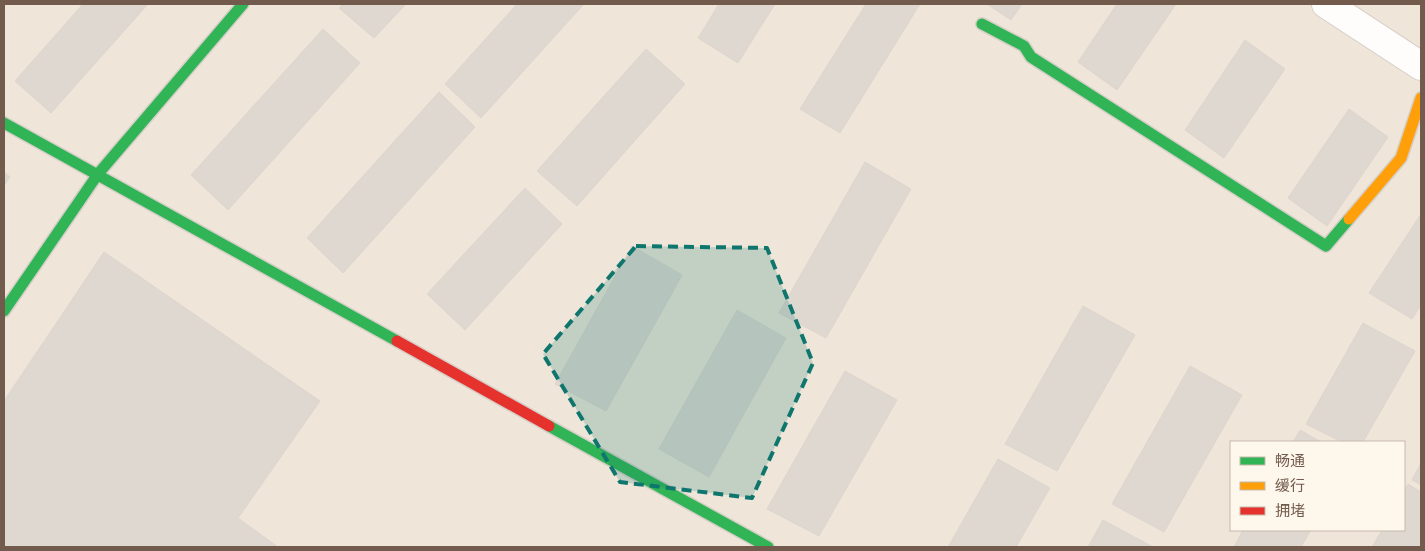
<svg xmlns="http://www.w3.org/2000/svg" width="1425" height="551" font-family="'DejaVu Sans','Noto Sans SC',sans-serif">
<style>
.residential{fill:#efe5d9;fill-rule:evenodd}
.building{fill:#dfd8d1;stroke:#ded5cd}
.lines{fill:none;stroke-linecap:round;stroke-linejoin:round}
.street-casing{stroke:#d5cfc9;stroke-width:30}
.fast-casing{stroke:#d6cfc9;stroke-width:14}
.slow-casing{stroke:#d6cfc9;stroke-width:14}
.jam-casing{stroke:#d6cfc9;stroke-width:14}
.street{stroke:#fefdfc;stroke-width:28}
.fast{stroke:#30b455;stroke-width:11}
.slow{stroke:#ff9f0a;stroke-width:11}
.jam{stroke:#e5322d;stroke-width:11}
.marked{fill:#0f766e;fill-opacity:0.2;stroke:#0f766e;stroke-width:4;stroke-dasharray:10 6;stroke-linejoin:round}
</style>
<rect width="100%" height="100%" fill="#f6f2eb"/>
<path class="residential" d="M4,4H1421V547H4ZM1231,442H1404V530H1231Z"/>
<g class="building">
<polygon points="83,4 148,4 51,113 15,81"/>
<polygon points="343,4 406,4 374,38 339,8"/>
<polygon points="517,4 584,4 481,118 445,84"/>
<polygon points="719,4 775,4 738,63 698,38"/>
<polygon points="866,4 920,4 840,133 800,109"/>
<polygon points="987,4 1022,4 1011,20"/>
<polygon points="1117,4 1176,4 1117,90 1078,62"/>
<polygon points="323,29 360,63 228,210 191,175"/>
<polygon points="1245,40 1285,69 1224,158 1185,130"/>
<polygon points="646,49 685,84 577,206 537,171"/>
<polygon points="439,92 475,127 343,273 307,238"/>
<polygon points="1349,109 1388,137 1327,226 1288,198"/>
<polygon points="865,162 911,189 826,338 779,313"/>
<polygon points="4,172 10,177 4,186"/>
<polygon points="525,188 562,224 465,330 427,294"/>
<polygon points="1421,214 1421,305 1412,319 1369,293"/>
<polygon points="632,246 682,275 606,411 555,384"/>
<polygon points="104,252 320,401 238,518 278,547 4,547 4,401"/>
<polygon points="1083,306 1135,335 1057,471 1005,444"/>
<polygon points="737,310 786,338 709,477 659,449"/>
<polygon points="1363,323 1415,351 1363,442 1342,442 1306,424"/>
<polygon points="1190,366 1242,395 1164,532 1112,504"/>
<polygon points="845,371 897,400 819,536 767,509"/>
<polygon points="1300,430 1321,442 1293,442"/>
<polygon points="998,459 1050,488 1016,547 948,547"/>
<polygon points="1421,463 1421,485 1412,480"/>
<polygon points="1408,484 1421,492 1421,547 1372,547 1382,530 1404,530 1404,491"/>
<polygon points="1103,520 1153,547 1088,547"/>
<polygon points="1243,530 1311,530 1301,547 1234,547"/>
</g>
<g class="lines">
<defs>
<polyline id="street" points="1326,4 1421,66"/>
<g id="fast">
<polyline points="982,24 1024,46 1031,57 1326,246 1349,219"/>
<polyline points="4,123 397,341"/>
<polyline points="4,311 98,174 243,4"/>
<polyline points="549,426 768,547"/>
</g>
<polyline id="slow" points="1349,219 1401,158 1421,98"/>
<polyline id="jam" points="397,341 549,426"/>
</defs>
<use href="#street" class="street-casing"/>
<use href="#fast" class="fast-casing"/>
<use href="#slow" class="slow-casing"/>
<use href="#jam" class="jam-casing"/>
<use href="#street" class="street"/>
<use href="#fast" class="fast"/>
<use href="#slow" class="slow"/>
<use href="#jam" class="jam"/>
</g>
<path class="marked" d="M636,246L767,248L813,363L752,498L620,482L543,354Z"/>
<rect width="1425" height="551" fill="none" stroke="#725b4d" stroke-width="10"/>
<rect x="1230" y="441" width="175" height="90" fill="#fef7ec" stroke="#c6b9ac"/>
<rect x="1240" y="457" width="25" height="8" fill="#30b455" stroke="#c6b9ac"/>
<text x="1275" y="466" font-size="15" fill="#725b4d">畅通</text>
<rect x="1240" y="482" width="25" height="8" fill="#ff9f0a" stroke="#c6b9ac"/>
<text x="1275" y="491" font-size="15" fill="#725b4d">缓行</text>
<rect x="1240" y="507" width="25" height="8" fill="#e5322d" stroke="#c6b9ac"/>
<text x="1275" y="516" font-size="15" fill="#725b4d">拥堵</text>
</svg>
